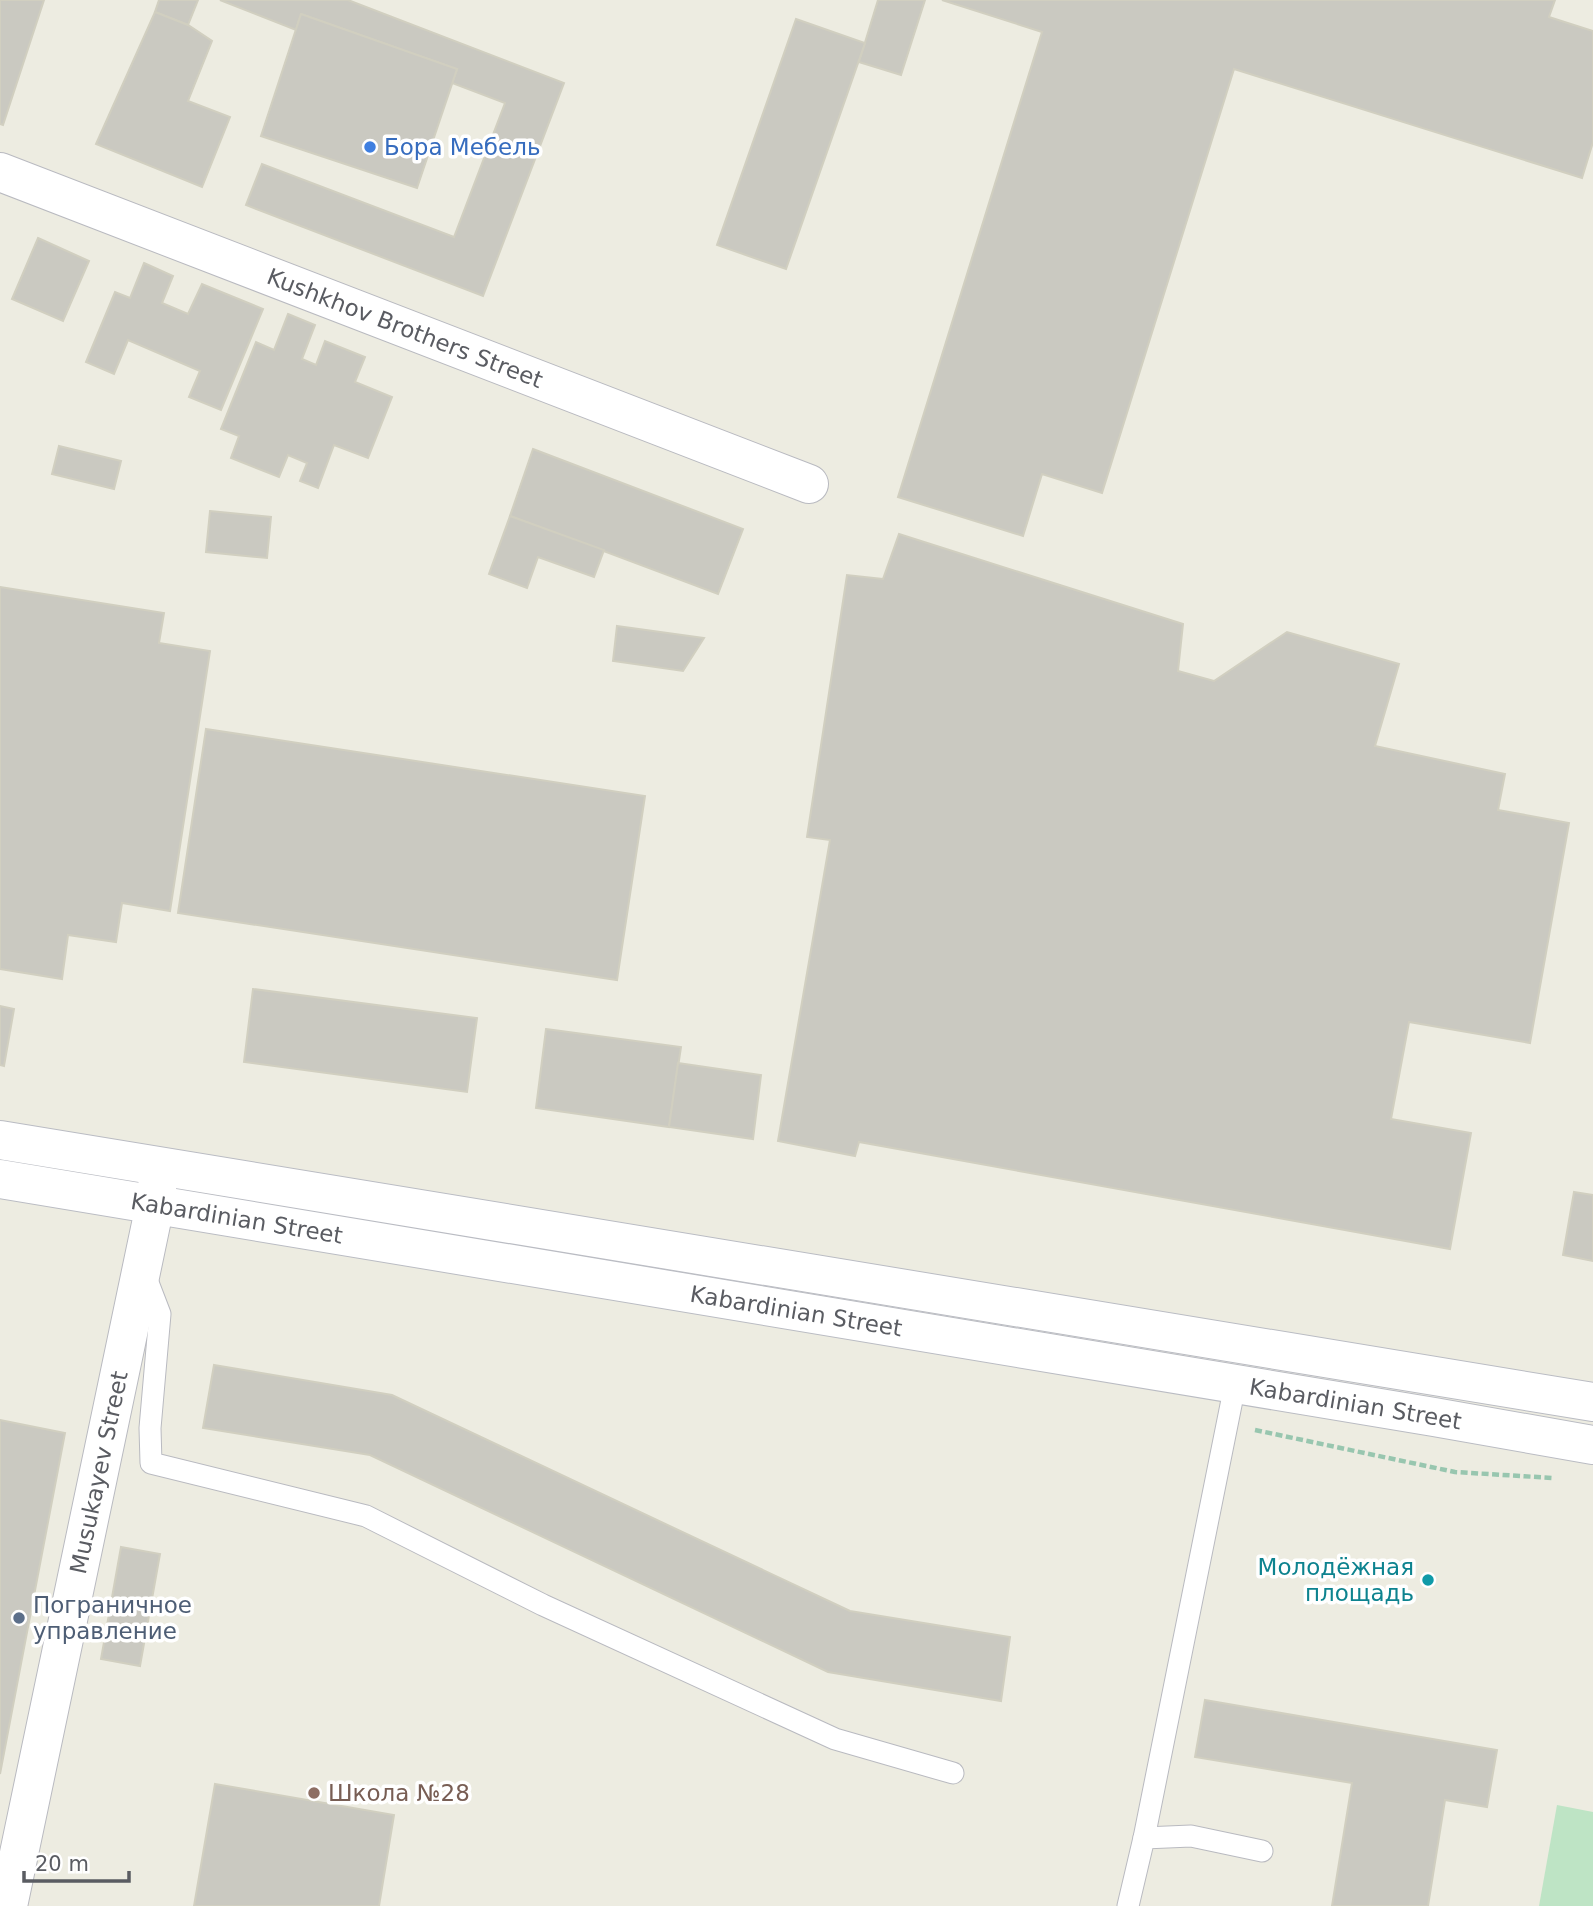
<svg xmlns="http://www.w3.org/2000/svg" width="1593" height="1906" font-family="'DejaVu Sans',sans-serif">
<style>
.green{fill:#bee4c5}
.building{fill:#cac9c1;stroke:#d1cfc0;stroke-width:2}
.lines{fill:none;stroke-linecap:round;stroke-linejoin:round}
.lane-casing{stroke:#b9bac0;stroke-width:23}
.street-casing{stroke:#b9bac0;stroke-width:40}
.secondary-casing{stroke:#babcc3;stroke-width:40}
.path{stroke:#98c6af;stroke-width:4.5;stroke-dasharray:7 3.5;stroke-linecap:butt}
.lane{stroke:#fff;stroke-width:21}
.street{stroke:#fff;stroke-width:38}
.secondary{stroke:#fff;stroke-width:38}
.shop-dot{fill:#3f7fe0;stroke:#fff;stroke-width:2.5}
.culture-dot{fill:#0f9aa8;stroke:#fff;stroke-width:2.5}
.service-dot{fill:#5c6f8a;stroke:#fff;stroke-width:2.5}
.education-dot{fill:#8d6e63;stroke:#fff;stroke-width:2.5}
.labels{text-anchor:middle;stroke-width:7;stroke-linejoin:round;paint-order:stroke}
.shop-label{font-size:23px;fill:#366cbe;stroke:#fff;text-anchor:start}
.street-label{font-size:23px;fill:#5a5c62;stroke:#fff}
.culture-label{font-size:23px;fill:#0d838f;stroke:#fff;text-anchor:end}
.service-label{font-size:23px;fill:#4e5e75;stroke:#fff;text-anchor:start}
.education-label{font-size:23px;fill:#785e54;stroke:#fff;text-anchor:start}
</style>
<rect width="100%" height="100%" fill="#edece1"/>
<polygon class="green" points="1557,1805 1593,1812 1593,1906 1539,1906"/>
<g class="building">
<polygon points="0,0 44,0 3,125 0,124"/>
<polygon points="159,0 198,0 188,25 155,12"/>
<polygon points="220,0 348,0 564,83 483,296 246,205 262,164 454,237 505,103 452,83 457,69 301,14 296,30"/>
<polygon points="878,0 925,0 901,75 859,62"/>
<polygon points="942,0 1555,0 1549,17 1593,31 1593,142 1582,178 1234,69 1102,493 1042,474 1023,536 898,497 1042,32"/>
<polygon points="155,12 188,25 212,41 188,101 230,117 202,187 96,144"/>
<polygon points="301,14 457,69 417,188 261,136"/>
<polygon points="796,19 865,43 786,269 717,245"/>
<polygon points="38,238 89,261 63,321 12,299"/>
<polygon points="144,263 173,276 162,303 188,314 202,284 263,309 221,410 189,397 200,371 128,340 114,374 86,362 115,292 130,298"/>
<polygon points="288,314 315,325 302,359 316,365 325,341 365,357 355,382 392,397 368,458 334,445 318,488 300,481 307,463 288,455 279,477 231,458 239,436 221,429 256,342 274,350"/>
<polygon points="59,446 121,461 114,489 52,474"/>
<polygon points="533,449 743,529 718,594 510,516"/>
<polygon points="210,511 271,517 267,558 206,552"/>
<polygon points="510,516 604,550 594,577 538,557 527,588 489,574"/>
<polygon points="899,534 1183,624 1178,671 1214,681 1287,632 1399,664 1375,746 1505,774 1498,810 1569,823 1530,1043 1409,1022 1391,1119 1471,1133 1450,1249 859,1142 855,1156 778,1141 830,840 807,837 847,575 883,579"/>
<polygon points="0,587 164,613 159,643 210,651 170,911 122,903 116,942 68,935 62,979 0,969"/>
<polygon points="617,626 704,638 683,671 613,661"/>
<polygon points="206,729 645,796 617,980 178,913"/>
<polygon points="253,989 477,1018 467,1092 244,1062"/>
<polygon points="0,1006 14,1009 4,1066 0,1065"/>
<polygon points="546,1029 681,1047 669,1127 536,1108"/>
<polygon points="678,1063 761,1075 753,1139 669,1127"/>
<polygon points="1574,1192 1593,1195 1593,1261 1563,1255"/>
<polygon points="214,1365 392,1395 850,1611 1010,1637 1001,1701 828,1672 370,1455 203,1428"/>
<polygon points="0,1420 65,1433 0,1774"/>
<polygon points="121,1547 160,1554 140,1666 101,1659"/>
<polygon points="1205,1700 1497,1750 1487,1807 1445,1800 1428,1906 1332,1906 1352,1783 1195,1757"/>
<polygon points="215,1784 394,1815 379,1906 194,1906"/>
</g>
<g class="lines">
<defs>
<g id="lane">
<polyline points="145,1275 160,1314 150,1428 151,1463 366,1516 543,1605 835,1739 953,1773"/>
<polyline points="1144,1838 1235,1385"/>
<polyline points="1128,1906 1144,1838 1191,1836 1262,1851"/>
</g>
<g id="street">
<path id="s1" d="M0,172L809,484"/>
<path id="s2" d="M8,1906L155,1205L159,1171"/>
</g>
<g id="secondary">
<polyline points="0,1140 1593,1402"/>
<path id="s3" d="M0,1179L1434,1417L1593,1445"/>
</g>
</defs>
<use href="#lane" class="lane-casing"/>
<use href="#street" class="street-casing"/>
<use href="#secondary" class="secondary-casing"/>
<polyline class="path" points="1255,1430 1455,1472 1553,1478"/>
<use href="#lane" class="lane"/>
<use href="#street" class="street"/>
<use href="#secondary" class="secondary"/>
</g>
<circle class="shop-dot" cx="370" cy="147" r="7"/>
<circle class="culture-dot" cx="1428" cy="1580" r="7"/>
<circle class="service-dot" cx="19" cy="1618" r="7"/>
<circle class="education-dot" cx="314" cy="1793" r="7"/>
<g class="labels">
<g class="shop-label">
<text x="384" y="155">Бора Мебель</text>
</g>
<g class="street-label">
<text dy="8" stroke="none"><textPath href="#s1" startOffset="434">Kushkhov Brothers Street</textPath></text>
<text dy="8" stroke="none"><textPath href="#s3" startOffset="240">Kabardinian Street</textPath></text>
<text dy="8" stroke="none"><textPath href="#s3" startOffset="807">Kabardinian Street</textPath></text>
<text dy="8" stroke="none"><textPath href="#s3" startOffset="1374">Kabardinian Street</textPath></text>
<text dy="8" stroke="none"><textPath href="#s2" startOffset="443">Musukayev Street</textPath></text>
</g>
<g class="culture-label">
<text x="1414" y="1575">Молодёжная<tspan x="1414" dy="26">площадь</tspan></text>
</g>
<g class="service-label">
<text x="33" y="1613">Пограничное<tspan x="33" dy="26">управление</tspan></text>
</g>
<g class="education-label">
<text x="328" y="1801">Школа №28</text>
</g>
</g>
<path d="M24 1871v10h105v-10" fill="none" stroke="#5a5c62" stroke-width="3.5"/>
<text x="35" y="1871" font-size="21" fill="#5a5c62" stroke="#ffffff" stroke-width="5" paint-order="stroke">20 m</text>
</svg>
